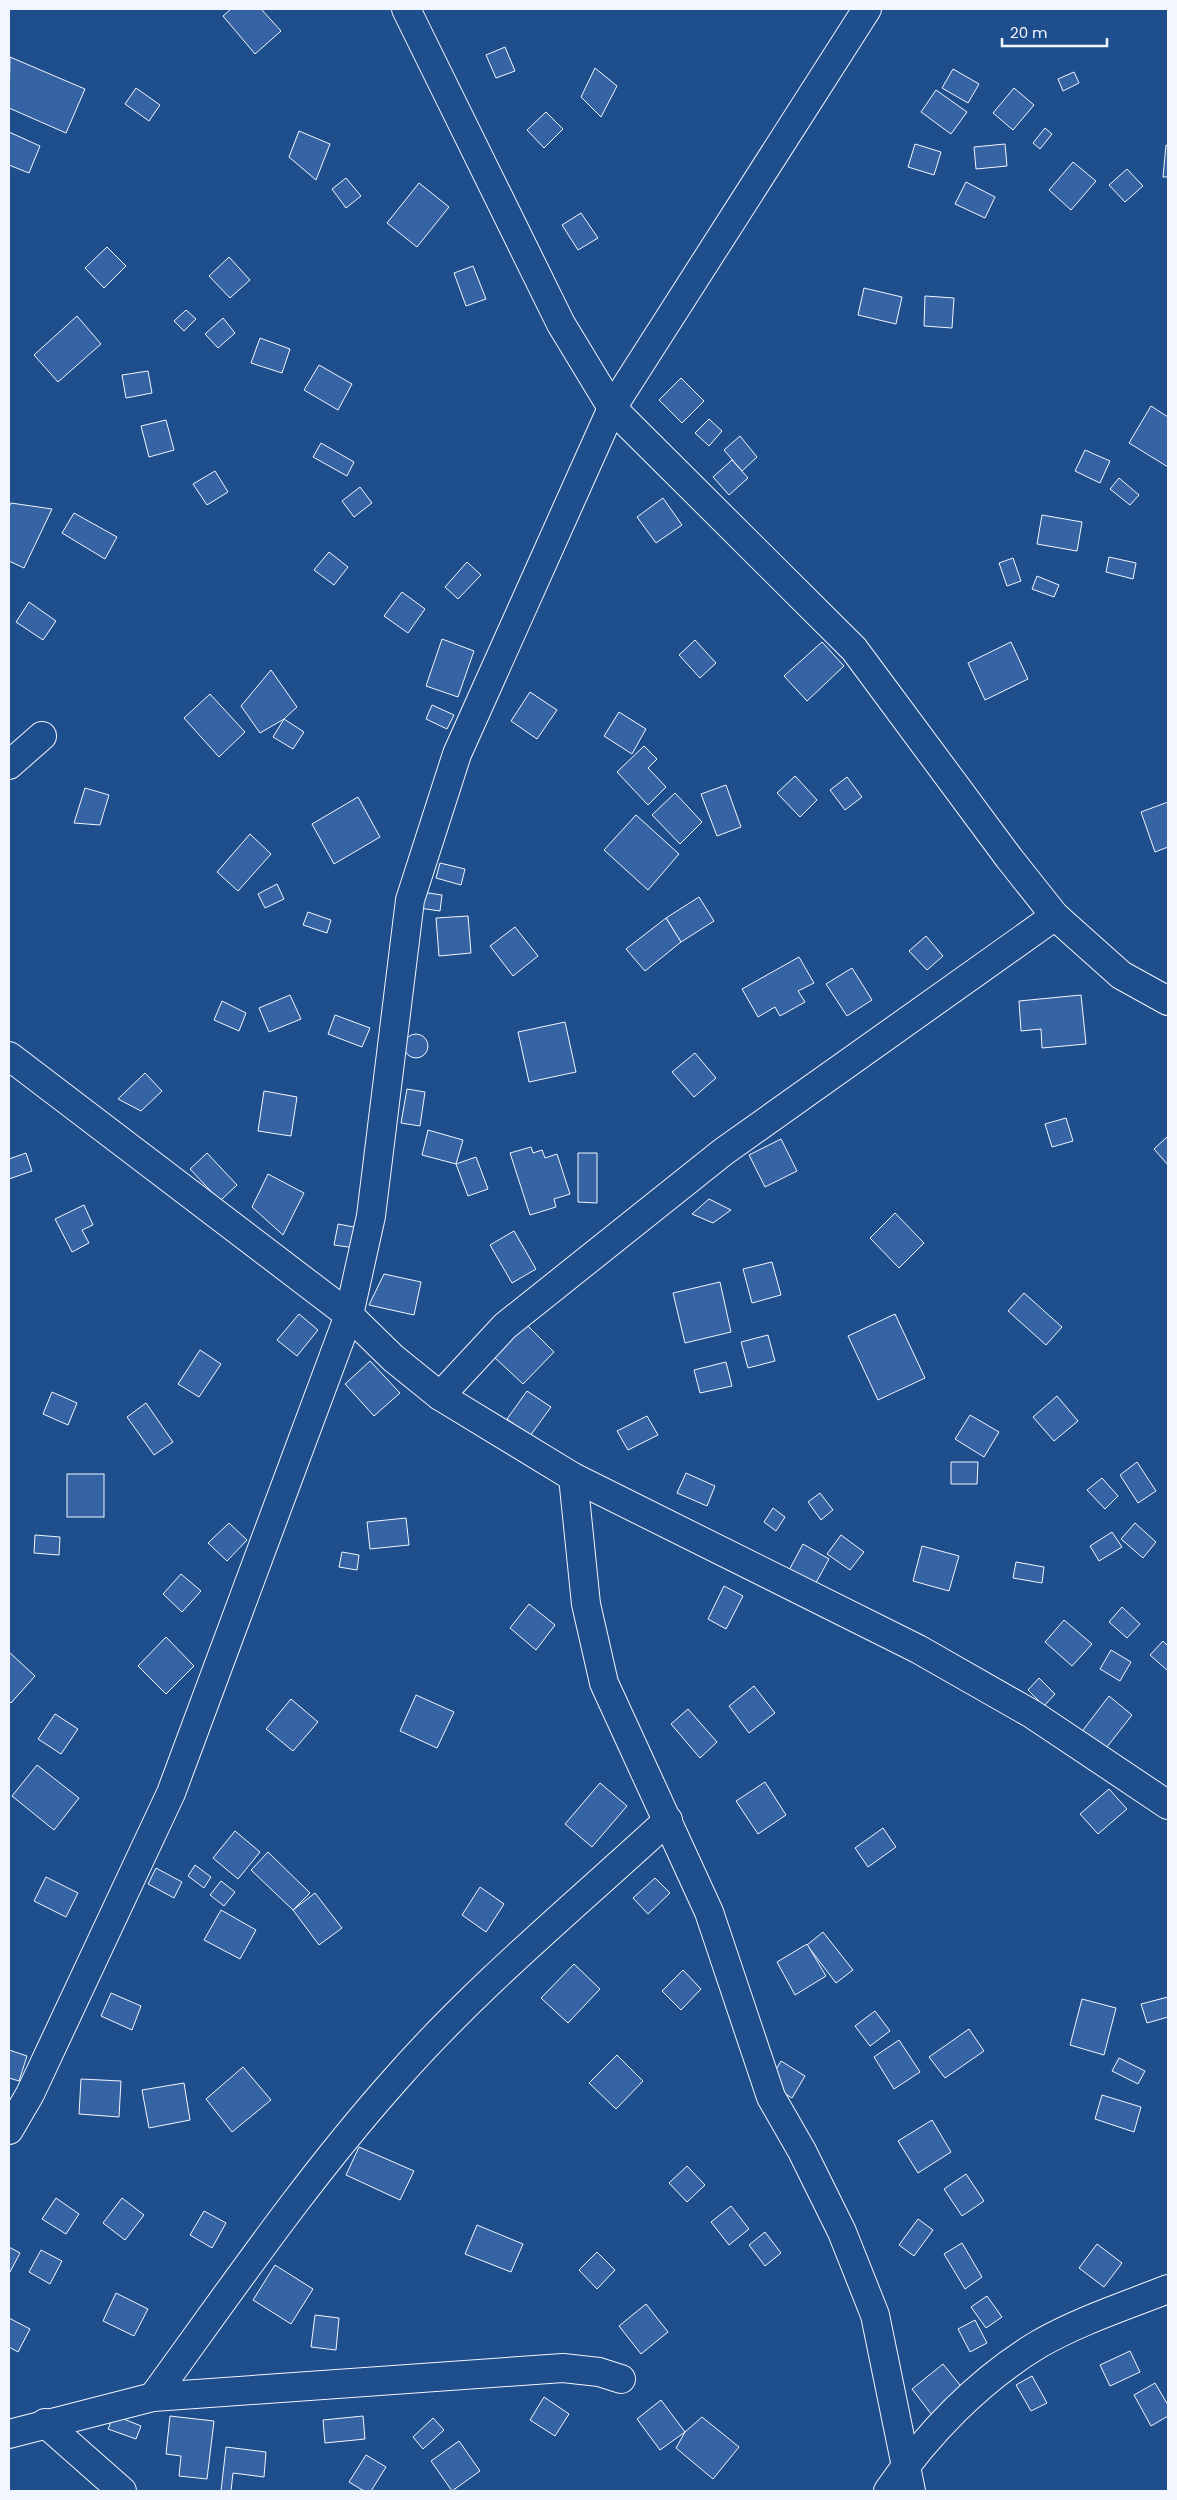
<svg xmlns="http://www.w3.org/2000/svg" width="1177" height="2500" font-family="Poppins,sans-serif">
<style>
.building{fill:#3563a3;stroke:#f2f6ff}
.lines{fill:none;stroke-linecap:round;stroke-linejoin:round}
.minor-casing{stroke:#f2f6ff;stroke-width:30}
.minor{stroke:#1f4e8c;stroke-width:28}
</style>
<rect width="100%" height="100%" fill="#1f4e8c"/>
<g class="building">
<polygon points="231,9 261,9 281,31 255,54 223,16"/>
<polygon points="505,47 515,71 496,78 486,55"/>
<polygon points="10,57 85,89 66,133 9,108"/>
<polygon points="595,68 617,86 601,117 581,97"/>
<polygon points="953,69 979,84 968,103 942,88"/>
<polygon points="1074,72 1079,83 1063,91 1058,79"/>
<polygon points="136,88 160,105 149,121 125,104"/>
<polygon points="1014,88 1034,105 1013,130 993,113"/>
<polygon points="936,90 967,112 951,134 921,112"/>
<polygon points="546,112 563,129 544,148 527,130"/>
<polygon points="1045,128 1052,134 1040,149 1033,143"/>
<polygon points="299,131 330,144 316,180 289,157"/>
<polygon points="9,132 40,146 29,173 9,165"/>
<polygon points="915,144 941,152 934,175 908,167"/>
<polygon points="1005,144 1007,166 976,169 974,147"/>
<polygon points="1166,145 1168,146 1168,177 1163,177"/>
<polygon points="1073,162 1096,181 1071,210 1049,190"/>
<polygon points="1127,169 1143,186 1125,202 1109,185"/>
<polygon points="346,178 361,196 346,208 332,189"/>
<polygon points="966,182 995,197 985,218 955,204"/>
<polygon points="419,183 449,207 417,247 387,223"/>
<polygon points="581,213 598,238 578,250 562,225"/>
<polygon points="107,247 126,266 104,288 85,268"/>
<polygon points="229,257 250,280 230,298 209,276"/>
<polygon points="473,266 486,299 466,306 454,273"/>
<polygon points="864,288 902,297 896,324 858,315"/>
<polygon points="925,296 954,298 952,328 924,326"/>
<polygon points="186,310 196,319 184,331 174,321"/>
<polygon points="77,316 101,344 58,382 34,355"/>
<polygon points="223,318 235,333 218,348 205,334"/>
<polygon points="260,338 290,349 282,373 251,363"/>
<polygon points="319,365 352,384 338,410 304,390"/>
<polygon points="148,371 152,393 126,398 122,375"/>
<polygon points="681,378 704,401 682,423 659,400"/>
<polygon points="1151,406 1168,417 1168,467 1129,443"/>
<polygon points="709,419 722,431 709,446 695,433"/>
<polygon points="166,420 174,450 149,457 141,426"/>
<polygon points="740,436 757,457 742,471 724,450"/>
<polygon points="321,443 354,462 347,476 313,457"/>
<polygon points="1085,450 1110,461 1100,483 1075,471"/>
<polygon points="732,460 748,478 729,495 713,477"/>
<polygon points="215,471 228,492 207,505 193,484"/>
<polygon points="1119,478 1139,495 1130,505 1110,489"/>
<polygon points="360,487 372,503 354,517 342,501"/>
<polygon points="663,498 682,525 656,543 637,517"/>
<polygon points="11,503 52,509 24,568 9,561 9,507"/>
<polygon points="74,513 117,537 105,559 62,533"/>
<polygon points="1042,515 1082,522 1077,551 1037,544"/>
<polygon points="329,552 348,567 334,585 314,570"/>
<polygon points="1109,557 1136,563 1133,579 1106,572"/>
<polygon points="1013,558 1021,581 1007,586 999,563"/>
<polygon points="467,562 481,575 458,599 445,587"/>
<polygon points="1037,576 1059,585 1054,597 1032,589"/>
<polygon points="402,592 425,609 408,633 384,616"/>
<polygon points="29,602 56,621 43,640 16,622"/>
<polygon points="442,639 474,651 458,697 426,686"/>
<polygon points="695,640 716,663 700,678 679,655"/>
<polygon points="822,642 844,666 807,701 784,676"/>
<polygon points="1011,642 1028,679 985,700 968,663"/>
<polygon points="271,670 297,707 284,719 260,733 241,706"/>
<polygon points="530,692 557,710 537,739 511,721"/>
<polygon points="210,694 245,732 219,757 184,718"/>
<polygon points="432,705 454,715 447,729 426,719"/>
<polygon points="619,712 646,729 632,754 604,736"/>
<polygon points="284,719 304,732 293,749 273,737"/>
<polygon points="644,746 657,759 648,768 666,787 648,805 617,772"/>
<polygon points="795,776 817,800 800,817 777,793"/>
<polygon points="847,777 862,797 845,810 830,790"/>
<polygon points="726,785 741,827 717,836 701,794"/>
<polygon points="85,788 109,795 100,825 74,823"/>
<polygon points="675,793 702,822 680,844 652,815"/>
<polygon points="358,797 380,837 334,864 312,824"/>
<polygon points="1168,802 1168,847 1155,852 1141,812"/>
<polygon points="636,815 679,854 648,890 604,850"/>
<polygon points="250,834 271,854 238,891 217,872"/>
<polygon points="440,863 465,869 461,885 436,878"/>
<polygon points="277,884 284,899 265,908 258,894"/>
<polygon points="422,892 442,895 440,911 419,908"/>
<polygon points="699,897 714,921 681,942 666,918"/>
<polygon points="308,912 331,920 327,933 303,925"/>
<polygon points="468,916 471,953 439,956 436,918"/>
<polygon points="666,918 681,942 645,971 626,949"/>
<polygon points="515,927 538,956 513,976 490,946"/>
<polygon points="926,936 943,956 927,970 909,951"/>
<polygon points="799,957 814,983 798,991 805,1002 780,1016 775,1007 758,1017 742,989"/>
<polygon points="852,968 872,1000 847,1016 826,984"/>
<polygon points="290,995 301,1019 269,1032 259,1008"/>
<polygon points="1081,995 1086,1044 1042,1048 1041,1029 1021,1031 1019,1001"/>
<polygon points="222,1001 246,1013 239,1031 214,1020"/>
<polygon points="335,1015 370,1028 362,1047 328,1034"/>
<polygon points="565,1022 576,1072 529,1082 518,1032"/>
<circle cx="416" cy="1046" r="12"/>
<polygon points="695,1053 716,1078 694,1097 672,1072"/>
<polygon points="145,1073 162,1091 141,1111 118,1099"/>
<polygon points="407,1089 425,1092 420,1126 401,1123"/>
<polygon points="264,1091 297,1097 291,1136 258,1131"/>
<polygon points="1066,1118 1073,1141 1052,1147 1045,1124"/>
<polygon points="428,1130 463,1140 456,1164 422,1155"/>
<polygon points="1168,1136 1168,1165 1154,1149"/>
<polygon points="781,1139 797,1171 765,1187 749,1155"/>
<polygon points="531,1147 533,1153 542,1150 545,1158 557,1154 570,1194 554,1199 556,1207 530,1215 510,1153"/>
<polygon points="26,1153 32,1171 9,1179 9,1159"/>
<polygon points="207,1153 237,1185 220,1201 190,1169"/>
<polygon points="578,1153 597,1153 597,1203 578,1202"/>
<polygon points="476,1157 488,1189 468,1196 456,1164"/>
<polygon points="268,1174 304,1193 283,1235 252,1207"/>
<polygon points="709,1199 731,1210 713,1223 692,1214"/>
<polygon points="84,1205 93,1225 82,1230 89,1243 72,1252 55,1219"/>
<polygon points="895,1213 924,1243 899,1268 870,1238"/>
<polygon points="338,1224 359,1228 355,1248 334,1245"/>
<polygon points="514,1231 536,1269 512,1283 490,1245"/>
<polygon points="772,1262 781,1295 752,1303 743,1269"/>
<polygon points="384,1274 421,1282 414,1315 369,1305"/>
<polygon points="720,1282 731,1332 685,1343 673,1293"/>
<polygon points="1024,1293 1062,1327 1046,1345 1008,1311"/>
<polygon points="299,1314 318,1330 297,1356 277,1340"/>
<polygon points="895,1314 925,1378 878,1400 848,1336"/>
<polygon points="524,1322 554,1352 523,1384 493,1356"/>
<polygon points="768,1335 775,1361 748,1368 741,1342"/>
<polygon points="200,1350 221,1364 199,1397 178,1384"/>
<polygon points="370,1361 400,1393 374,1416 345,1384"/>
<polygon points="726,1362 732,1386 700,1393 694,1370"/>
<polygon points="527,1391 551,1407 530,1436 507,1419"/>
<polygon points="52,1392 77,1403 68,1425 43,1414"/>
<polygon points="1057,1396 1078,1421 1054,1441 1033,1417"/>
<polygon points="146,1403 173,1442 154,1455 127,1417"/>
<polygon points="970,1415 999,1432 984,1457 955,1439"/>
<polygon points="647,1416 658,1435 628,1450 617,1431"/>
<polygon points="951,1462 978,1462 977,1484 951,1484"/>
<polygon points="1137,1462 1156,1491 1138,1503 1120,1475"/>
<polygon points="686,1473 715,1486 707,1506 677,1493"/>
<rect x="67" y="1474" width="37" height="43"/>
<polygon points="1102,1478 1118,1496 1105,1509 1087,1490"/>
<polygon points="820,1493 833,1510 821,1520 808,1502"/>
<polygon points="773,1508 785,1517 776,1531 764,1522"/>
<polygon points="406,1518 409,1545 370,1549 367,1522"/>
<polygon points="229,1523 247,1540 227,1561 208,1543"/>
<polygon points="1135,1523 1156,1542 1143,1558 1121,1539"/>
<polygon points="1112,1532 1122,1547 1099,1561 1090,1546"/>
<polygon points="35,1535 60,1537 59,1555 34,1553"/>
<polygon points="841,1535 864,1552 850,1570 827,1554"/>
<polygon points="803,1544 829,1559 812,1590 786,1576"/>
<polygon points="922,1546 959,1556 949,1591 913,1581"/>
<polygon points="342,1552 359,1555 357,1570 339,1567"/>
<polygon points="1016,1562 1044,1567 1042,1583 1013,1578"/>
<polygon points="181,1574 201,1591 182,1612 163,1594"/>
<polygon points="724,1586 743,1596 726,1629 708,1619"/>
<polygon points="529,1604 555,1625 536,1650 510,1628"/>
<polygon points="1122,1607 1140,1624 1127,1638 1109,1622"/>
<polygon points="1064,1620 1092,1644 1072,1666 1045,1642"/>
<polygon points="166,1637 194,1666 166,1694 138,1666"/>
<polygon points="1163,1641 1168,1646 1168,1671 1150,1655"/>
<polygon points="1111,1650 1131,1662 1120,1681 1100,1669"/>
<polygon points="9,1652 35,1676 11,1703 9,1701"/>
<polygon points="1039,1678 1055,1694 1044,1706 1028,1690"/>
<polygon points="754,1686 775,1713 749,1733 729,1706"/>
<polygon points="416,1695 454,1712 437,1748 400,1731"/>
<polygon points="1109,1696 1132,1715 1103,1752 1080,1734"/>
<polygon points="291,1699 318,1722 293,1751 266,1729"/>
<polygon points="688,1709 717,1742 700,1758 671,1724"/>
<polygon points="55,1714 78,1729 61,1754 38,1739"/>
<polygon points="37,1765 79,1798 54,1830 12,1796"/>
<polygon points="765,1782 786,1815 758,1834 736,1801"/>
<polygon points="600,1783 627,1806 592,1847 565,1824"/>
<polygon points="1109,1789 1127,1809 1098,1834 1080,1814"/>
<polygon points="883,1828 896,1847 868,1867 855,1848"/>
<polygon points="235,1831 260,1852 238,1879 213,1858"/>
<polygon points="268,1852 310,1893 293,1910 251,1870"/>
<polygon points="195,1865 211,1877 204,1888 188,1876"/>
<polygon points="156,1868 182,1882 174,1898 148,1884"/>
<polygon points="46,1877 78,1893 66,1917 34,1901"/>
<polygon points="655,1878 670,1893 648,1914 633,1898"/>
<polygon points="221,1881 235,1892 224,1906 210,1895"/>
<polygon points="480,1887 504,1904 486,1932 462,1915"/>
<polygon points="315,1893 342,1928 319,1945 293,1910"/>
<polygon points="221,1910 256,1930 240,1959 204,1940"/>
<polygon points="823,1932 853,1970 836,1983 807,1945"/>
<polygon points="807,1944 826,1976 795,1995 777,1962"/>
<polygon points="574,1964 600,1989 568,2023 541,1998"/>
<polygon points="683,1970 701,1989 681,2010 662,1991"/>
<polygon points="111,1993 141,2006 132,2030 101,2016"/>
<polygon points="1168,1997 1168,2017 1147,2023 1141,2004"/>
<polygon points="1082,1999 1116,2008 1104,2055 1070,2045"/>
<polygon points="875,2011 890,2031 870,2046 855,2026"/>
<polygon points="969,2029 984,2051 945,2078 929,2057"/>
<polygon points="899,2040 920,2072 894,2089 874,2057"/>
<polygon points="9,2050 27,2056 19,2081 9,2078"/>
<polygon points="617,2055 643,2081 616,2109 589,2083"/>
<polygon points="1119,2058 1145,2071 1138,2084 1112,2071"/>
<polygon points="781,2061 805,2076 792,2098 768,2083"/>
<polygon points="243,2067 271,2100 232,2132 206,2099"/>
<polygon points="81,2079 121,2081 119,2117 79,2114"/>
<polygon points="184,2083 190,2120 149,2128 142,2090"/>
<polygon points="1102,2095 1141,2107 1134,2132 1095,2119"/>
<polygon points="932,2120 951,2152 918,2173 898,2141"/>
<polygon points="359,2147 414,2171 400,2200 346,2175"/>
<polygon points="687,2166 705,2185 687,2202 669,2183"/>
<polygon points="966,2174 984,2201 962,2216 944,2189"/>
<polygon points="56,2198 79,2214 66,2234 42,2219"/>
<polygon points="122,2198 144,2215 125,2240 103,2223"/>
<polygon points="731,2206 749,2229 729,2245 711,2222"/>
<polygon points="204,2211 226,2223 212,2248 190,2235"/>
<polygon points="918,2219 933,2230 914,2256 899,2245"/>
<polygon points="477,2225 523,2244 511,2272 465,2254"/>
<polygon points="765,2232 781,2253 765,2266 749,2245"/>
<polygon points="962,2243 982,2277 965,2289 944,2254"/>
<polygon points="1097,2244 1122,2263 1104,2287 1079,2268"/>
<polygon points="9,2247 20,2253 10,2272 9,2272"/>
<polygon points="41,2250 62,2261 50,2284 29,2272"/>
<polygon points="597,2252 615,2270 597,2289 579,2270"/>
<polygon points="275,2265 313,2289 291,2324 253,2300"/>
<polygon points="116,2293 148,2309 134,2336 103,2321"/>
<polygon points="987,2296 1002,2317 986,2328 971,2307"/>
<polygon points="646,2304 668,2332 641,2354 619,2326"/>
<polygon points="315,2315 339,2318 336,2350 311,2347"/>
<polygon points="9,2318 30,2329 18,2352 9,2347"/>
<polygon points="975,2320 987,2343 970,2352 958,2329"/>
<polygon points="1130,2351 1140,2372 1110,2386 1100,2365"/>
<polygon points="943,2364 964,2390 932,2415 912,2389"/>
<polygon points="1032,2376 1047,2403 1031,2411 1016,2385"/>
<polygon points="1155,2383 1168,2405 1168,2416 1151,2426 1134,2395"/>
<polygon points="544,2397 569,2414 555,2436 530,2420"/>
<polygon points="661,2400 685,2432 660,2450 637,2419"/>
<polygon points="114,2415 141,2426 136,2439 108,2429"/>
<polygon points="170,2416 214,2421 207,2479 179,2476 181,2456 166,2454"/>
<polygon points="363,2416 365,2439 325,2443 323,2420"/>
<polygon points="702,2417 739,2447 713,2479 676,2448 685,2432"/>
<polygon points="433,2418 444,2430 423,2449 413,2437"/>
<polygon points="459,2441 480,2471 452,2491 431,2461"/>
<polygon points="226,2447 266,2452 264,2477 233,2473 231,2491 221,2491"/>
<polygon points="366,2455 386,2467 371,2491 364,2491 349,2482"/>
</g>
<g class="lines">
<defs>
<g id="minor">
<polyline points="406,9 561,324 612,408 854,649 1009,858 1055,916 1121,975 1168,1001"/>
<polyline points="9,765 42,736"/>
<polyline points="9,1056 349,1315 393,1358 440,1396 573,1477 918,1649 1032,1714 1168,1805"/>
<polyline points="440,1396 505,1326 723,1152 1055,916"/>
<polyline points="573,1477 586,1604 604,1683 709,1912 771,2097 802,2151 842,2232 875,2315 911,2491"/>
<polyline points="9,2130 30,2094 171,1793 349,1315 371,1216 410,900 457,754 612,408 867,9"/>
<path d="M153,2397C231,2290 306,2180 394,2081C477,1986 576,1905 668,1820"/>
<polyline points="45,2423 122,2491"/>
<polyline points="9,2434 153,2397 563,2368 599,2372 621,2379"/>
<path d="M888,2491C927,2434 979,2380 1039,2344C1079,2321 1125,2306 1168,2289"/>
</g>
</defs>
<use href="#minor" class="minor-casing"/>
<use href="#minor" class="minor"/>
</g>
<rect width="1177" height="2500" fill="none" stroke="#f2f6ff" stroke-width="20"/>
<path d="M1002 38v8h105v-8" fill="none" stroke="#f2f6ff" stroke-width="2.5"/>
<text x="1010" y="38" font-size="15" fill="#f2f6ff" stroke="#1f4e8c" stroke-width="4" paint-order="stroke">20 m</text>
</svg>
